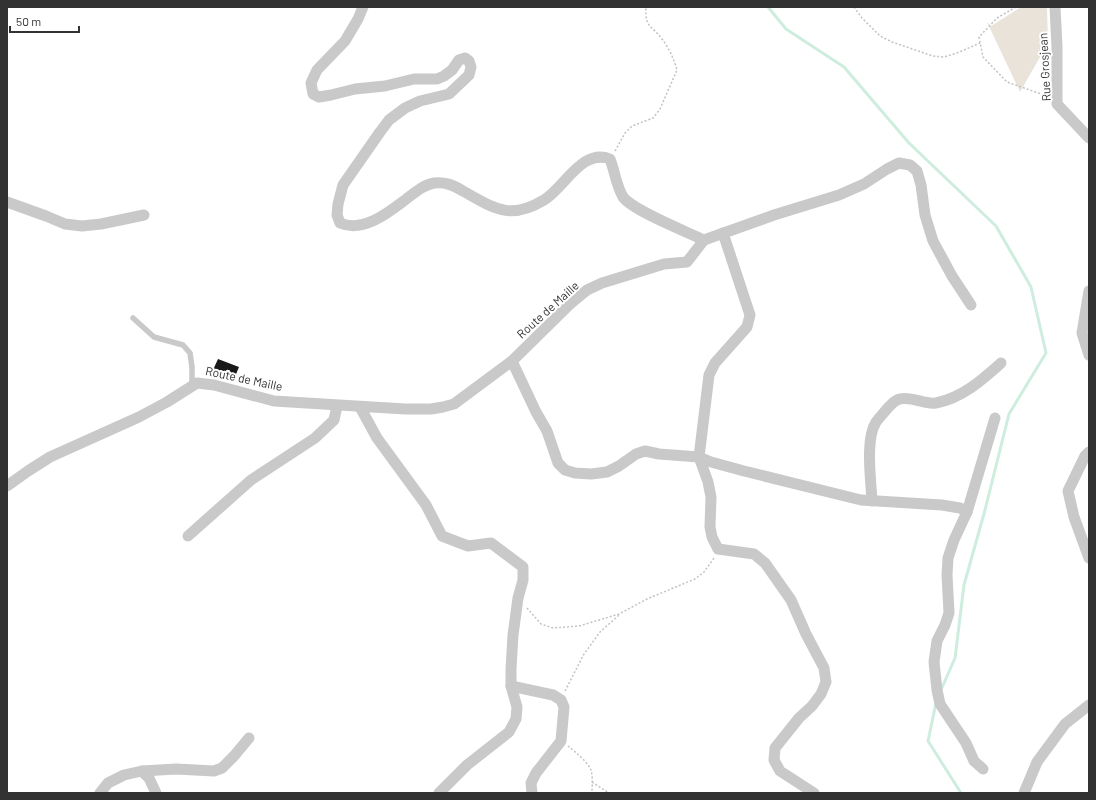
<svg xmlns="http://www.w3.org/2000/svg" width="1096" height="800" font-family="Barlow,sans-serif">
<style>
.green{fill:#e9e3da}
.lines{fill:none;stroke-linecap:round;stroke-linejoin:round}
.stream{stroke:#ceedde;stroke-width:3}
.building{fill:#191919}
.path{stroke:#c2c2c2;stroke-width:1.5;stroke-dasharray:2 2;stroke-linecap:butt}
.service{stroke:#c9c9c9;stroke-width:5.5}
.minor{stroke:#c9c9c9;stroke-width:11}
.labels{text-anchor:middle;stroke-width:4;stroke-linejoin:round;paint-order:stroke}
.street-label{font-size:12px;fill:#323232;stroke:#fff}
</style>
<rect width="100%" height="100%" fill="#fff"/>
<polygon class="green" points="1021,7 1047,7 1048,43 1020,92 987,22 991,26"/>
<g class="lines">
<g class="stream">
<polyline points="768,7 786,29 844,67 909,143 996,226 1031,287 1046,353 1009,414 985,510 964,585 955,658 941,690"/>
<polyline points="936,703 928,741 961,793"/>
</g>
</g>
<polygon class="building" points="218,359 239,367 234,379 213,370"/>
<g class="lines">
<g class="path">
<polyline points="854,7 862,18 880,36 892,42 933,56 944,57 957,53 980,43"/>
<polyline points="1016,7 997,18 979,37 983,57 1007,82 1047,96"/>
<path d="M615,151L625,133L632,126L653,118L660,109L677,70C674,59 669,48 662,39C651,24 645,29 646,7"/>
<polyline points="527,608 541,624 553,628 579,626 619,614 647,599 695,579 704,572 714,558"/>
<polyline points="565,691 584,654 600,632 619,615"/>
<path d="M568,746C575,752 587,761 591,770C593,777 592,786 592,793"/>
<polyline points="592,782 609,793"/>
</g>
<polyline class="service" points="133,318 154,337 183,345 190,353 192,367 192,386"/>
<g class="minor">
<path d="M363,7L358,19L345,41L317,70L311,83L313,94L319,97L331,95L355,89L385,86L414,79H437L444,76L452,70L459,60L465,58L469,61L471,67L469,75L449,94L420,101L405,108L389,120L380,132L343,185L338,204L337,215L340,223C363,233 388,213 405,200C414,193 423,185 434,183C446,182 453,185 463,191C494,208 509,221 544,200C565,187 582,148 610,159C615,172 616,185 623,197C632,210 687,232 704,240"/>
<polyline points="1055,7 1057,47 1057,104 1089,138"/>
<polyline points="7,202 46,216 65,224 82,226 101,224 144,215"/>
<polyline points="723,233 750,315 747,327 715,363 709,375 699,457 708,482 711,497 710,527 712,537 718,549 754,554 765,563 791,600 806,634 824,668 826,682 821,694 812,706 799,718 775,748 774,760 780,771 814,793"/>
<polyline points="704,240 774,215 839,195 864,184 887,169 899,163 910,165 917,171 921,185 925,215 933,241 952,276 971,305"/>
<polyline points="1089,291 1082,333 1089,355"/>
<polyline points="512,361 536,412 547,431 558,463 565,470 575,473 591,474 607,472 619,466 636,454 645,451 659,454 699,457 711,462 744,471 861,500 942,505 960,508 967,512 954,540 948,558 947,575 949,613 945,625 937,641 934,662 937,690 940,704 966,743 974,761 983,769"/>
<polyline points="360,407 377,438 426,505 442,536 468,546 491,543 523,567 523,580 518,598 513,635 511,669 511,686 517,707 516,719 509,732 467,765 439,793"/>
<polyline points="1089,452 1085,456 1068,491 1074,517 1089,558"/>
<polyline points="7,486 28,471 50,457 139,417 167,402 197,383 214,385 274,401 405,409 431,409 443,407 454,404 512,361 570,304 587,290 602,283 664,264 687,262 704,240"/>
<path d="M872,501C871,481 865,439 876,422C879,418 883,414 886,410C890,406 894,400 900,399C912,396 925,405 936,403C962,398 982,380 1001,363"/>
<polyline points="967,512 995,418"/>
<polyline points="188,536 251,480 315,438 334,420 337,406"/>
<polyline points="511,686 553,695 561,700 564,707 561,741 536,773 531,783 532,793"/>
<polyline points="142,771 176,769 214,771 222,768 234,756 249,738"/>
<polyline points="100,793 108,783 124,775 142,771 149,778 156,793"/>
<polyline points="1024,793 1037,762 1065,724 1089,705"/>
</g>
</g>
<g class="labels">
<g class="street-label">
<text transform="translate(1045 67) rotate(-93)" y="4">Rue Grosjean</text>
<text transform="translate(548 310) rotate(-42)" y="4">Route de Maille</text>
<text transform="translate(244 379) rotate(12)" y="4">Route de Maille</text>
</g>
</g>
<rect width="1096" height="800" fill="none" stroke="#323232" stroke-width="16"/>
<path d="M10 26v6h69v-6" fill="none" stroke="#323232" stroke-width="2"/>
<text x="16" y="26" font-size="12" fill="#323232" stroke="#ffffff" stroke-width="3" paint-order="stroke">50 m</text>
</svg>
